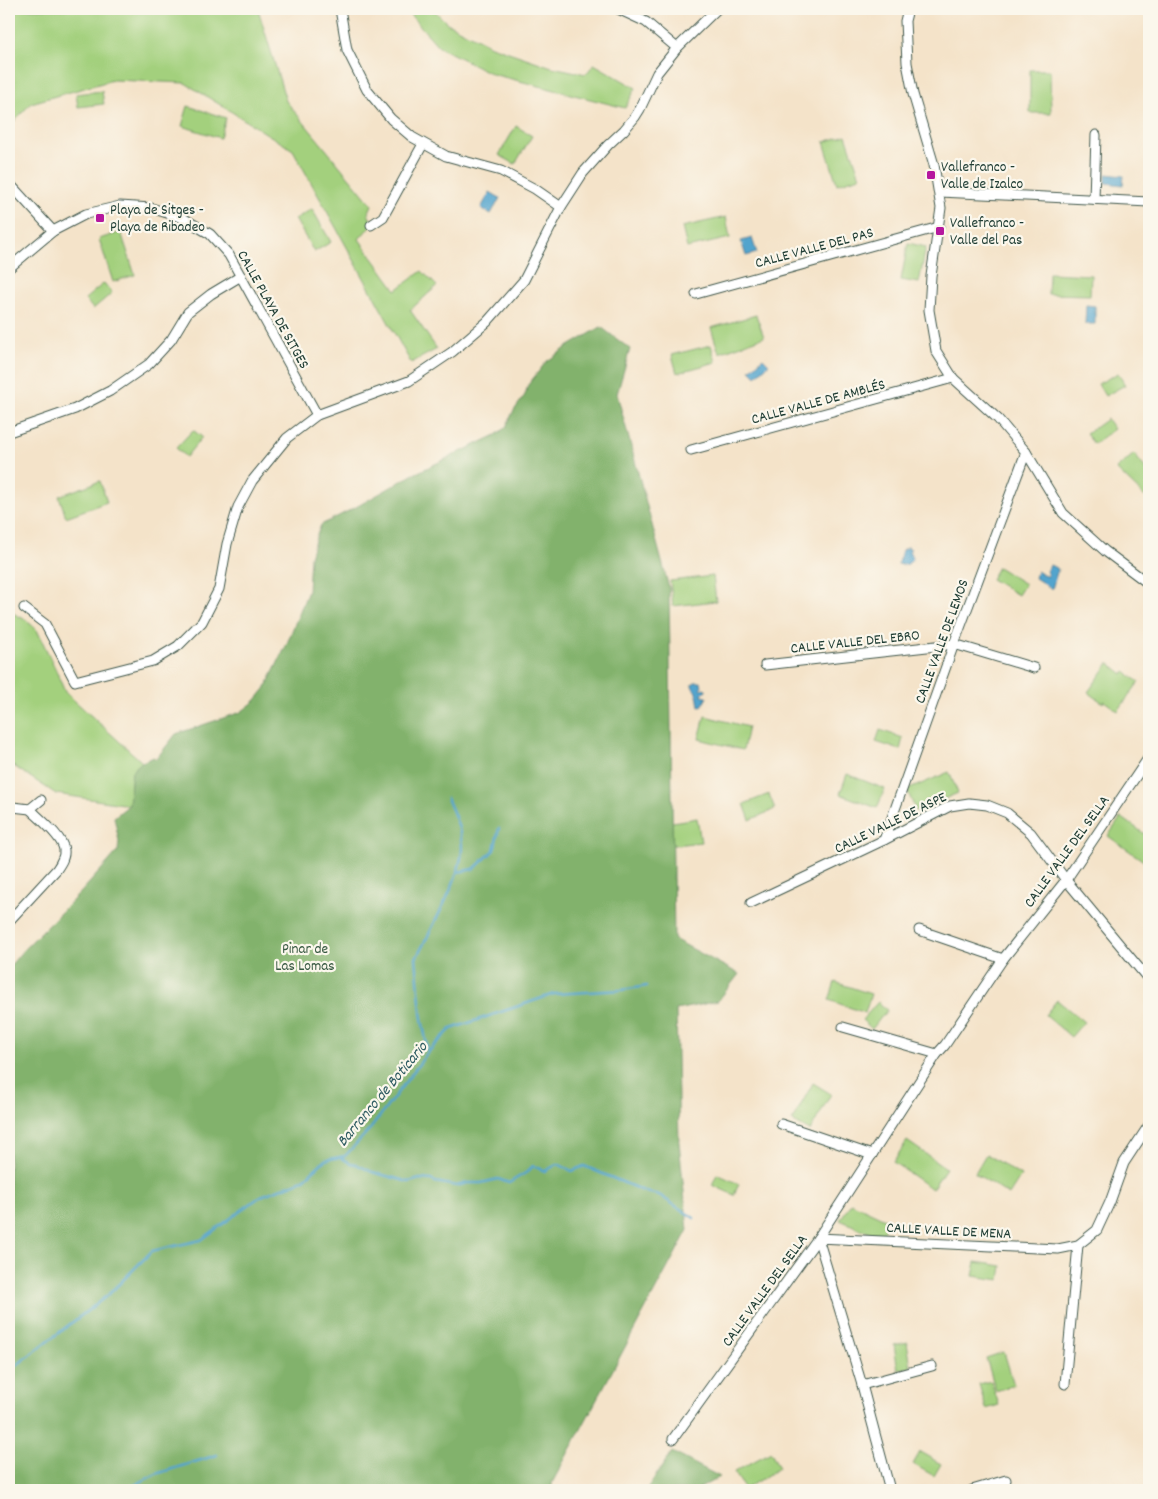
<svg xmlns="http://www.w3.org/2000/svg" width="1158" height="1499" font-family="Dekko,sans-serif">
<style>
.green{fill:#a3d07d;stroke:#618658}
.forest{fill:#82b26c;stroke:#507850}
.water{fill:#53a4cd;stroke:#397080}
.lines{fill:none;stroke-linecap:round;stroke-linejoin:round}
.stream{stroke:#53a4cd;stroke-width:2.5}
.street-casing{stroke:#3f564a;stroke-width:11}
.street{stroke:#fff;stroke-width:9}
.poi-dot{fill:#b5179e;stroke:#fbf7ec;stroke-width:2}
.labels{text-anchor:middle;stroke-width:4.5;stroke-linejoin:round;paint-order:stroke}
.poi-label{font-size:15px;fill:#1f3d34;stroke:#fbf7ec;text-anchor:start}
.street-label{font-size:15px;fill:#1f3d34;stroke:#fbf7ec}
.park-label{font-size:15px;fill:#395a43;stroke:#fbf7ec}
.water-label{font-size:16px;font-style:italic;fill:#2f5c62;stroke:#fbf7ec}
</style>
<rect width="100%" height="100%" fill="#fbf7ec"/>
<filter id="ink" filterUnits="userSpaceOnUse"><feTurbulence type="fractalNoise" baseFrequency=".02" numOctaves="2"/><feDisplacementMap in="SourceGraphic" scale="10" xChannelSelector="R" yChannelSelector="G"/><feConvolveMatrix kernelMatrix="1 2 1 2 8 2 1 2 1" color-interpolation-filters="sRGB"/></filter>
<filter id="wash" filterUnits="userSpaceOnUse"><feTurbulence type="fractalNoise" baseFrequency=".0096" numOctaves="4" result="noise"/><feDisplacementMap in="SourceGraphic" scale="20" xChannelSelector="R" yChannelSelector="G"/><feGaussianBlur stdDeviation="1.12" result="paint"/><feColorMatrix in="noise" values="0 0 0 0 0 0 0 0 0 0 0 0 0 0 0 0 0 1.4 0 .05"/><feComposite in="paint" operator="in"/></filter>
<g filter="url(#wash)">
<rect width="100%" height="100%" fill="#f4e3c9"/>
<g class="green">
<polygon points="9,9 258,9 286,101 372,205 368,214 373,223 359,239 396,290 422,271 437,286 410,310 437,349 411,363 293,150 185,83 113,80 31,103 9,127"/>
<polygon points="405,9 433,9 447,23 491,46 552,67 586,74 594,64 636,88 625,108 492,74 439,47"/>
<polygon points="1030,70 1050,70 1051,113 1030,113"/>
<polygon points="102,91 104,104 78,107 76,94"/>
<polygon points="188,106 226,118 220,138 182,126"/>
<polygon points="516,126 532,136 515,164 499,155"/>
<polygon points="846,135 860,177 837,184 824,142"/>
<polygon points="312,209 331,242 314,252 295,219"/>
<polygon points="726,217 730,238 687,248 682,227"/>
<polygon points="121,232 135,275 113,282 99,239"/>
<polygon points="908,243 926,247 919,283 901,280"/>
<polygon points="1049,273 1091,275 1090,295 1048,294"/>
<polygon points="104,283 112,293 93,309 85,299"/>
<polygon points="756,315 764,337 719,353 711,328"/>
<polygon points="711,345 716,362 677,373 672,355"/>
<polygon points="1118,373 1125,385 1105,396 1098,384"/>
<polygon points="1107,419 1114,429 1094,444 1086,434"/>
<polygon points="193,430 202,437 186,457 176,448"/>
<polygon points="1134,454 1149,473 1149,492 1145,497 1116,469"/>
<polygon points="100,481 107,502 66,517 59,496"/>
<polygon points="998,567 1025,584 1018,595 991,579"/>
<polygon points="713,576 716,601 673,606 670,581"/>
<polygon points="9,611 26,620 37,630 55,668 65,692 142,762 132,771 129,805 56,794 9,763"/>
<polygon points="1109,663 1123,674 1125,672 1139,682 1118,711 1104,701 1103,703 1088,692"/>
<polygon points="705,716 748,727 743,750 699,739"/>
<polygon points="880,730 903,738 900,750 876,742"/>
<polygon points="949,772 958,793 916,811 907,790"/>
<polygon points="847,774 885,789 877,808 840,794"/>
<polygon points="769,794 775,809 750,820 744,804"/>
<polygon points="1121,817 1149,837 1149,856 1145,862 1108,836"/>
<polygon points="697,818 701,842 657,847 654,825"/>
<polygon points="835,982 871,994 865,1013 829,1000"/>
<polygon points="1057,1000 1084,1022 1071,1037 1045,1015"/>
<polygon points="878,1002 887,1010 872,1029 862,1020"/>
<polygon points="813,1083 831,1094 810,1131 792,1121"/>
<polygon points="907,1141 946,1168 932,1189 893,1162"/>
<polygon points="986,1154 1021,1176 1009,1195 975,1173"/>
<polygon points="717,1174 739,1184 734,1195 712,1185"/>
<polygon points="851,1203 889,1221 881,1238 840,1220"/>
<polygon points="976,1262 1002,1266 1000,1280 973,1276"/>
<polygon points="907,1342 911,1367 898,1370 894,1345"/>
<polygon points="1004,1352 1014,1385 996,1391 986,1358"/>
<polygon points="991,1381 999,1405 986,1409 979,1384"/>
<polygon points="771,1452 779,1468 745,1489 734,1472"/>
<polygon points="920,1452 941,1464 934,1476 913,1464"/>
</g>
<g class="forest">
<polygon points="601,327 630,349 617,394 669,588 674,939 739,974 718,1001 676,1010 679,1143 688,1230 552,1483 552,1490 9,1490 9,970 10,966 24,949 82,891 118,851 119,841 114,817 129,805 132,771 142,762 154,757 156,759 176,734 241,712 255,701 265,689 286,646 308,591 310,557 315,540 321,525 356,507 412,475 496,435 506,427 513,412 525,395 528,385 546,362 569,346"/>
<polygon points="672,1452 720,1477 696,1490 646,1490"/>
</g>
<g class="water">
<polygon points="1106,174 1124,176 1123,185 1106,183"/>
<polygon points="490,192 500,198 491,214 481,208"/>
<polygon points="752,238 757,253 746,256 741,241"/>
<polygon points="1086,305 1095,306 1095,324 1085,324"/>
<polygon points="763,358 769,364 756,376 750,370"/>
<polygon points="907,547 911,549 909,551 913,558 908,564 902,565 898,564 902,550"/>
<polygon points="1050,565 1058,569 1052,589 1035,578 1037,571 1047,577 1048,574 1046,571"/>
<path d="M695,682H701L702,686L700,688L701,689L704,688L707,690L702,694V696L707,697L702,706H699C698,702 698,697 696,693C695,689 692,689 692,684Z"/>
</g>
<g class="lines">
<g class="stream">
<polyline points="457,872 474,869 494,850 499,828"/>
<path d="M428,1052L421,1013L416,958C421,950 424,943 429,934C440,911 461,875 462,849C462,831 454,814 447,798"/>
<polyline points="340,1157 350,1163 356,1164 372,1172 409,1182 420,1179 431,1180 435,1182 457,1186 467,1183 481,1183 498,1179 509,1183 527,1172 533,1166 545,1171 558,1164 572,1171 584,1166 646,1192 659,1195 694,1218"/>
<polyline points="9,1371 108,1295 152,1251 201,1240 261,1196 303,1180 325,1160 345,1156 371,1128 428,1052 451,1029 554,994 622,990 647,986"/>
<polyline points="125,1490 156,1474 217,1455"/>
</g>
</g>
</g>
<g filter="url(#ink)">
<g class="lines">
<defs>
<g id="street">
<polyline points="340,9 347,50 367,90 391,119 412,137 446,156 501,171 535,189 561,207"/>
<polyline points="618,9 646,22 677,48"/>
<polyline points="908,9 905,21 907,63 913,94 934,165 941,208 931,276 929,310 936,351 953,378 998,419 1026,452 1063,513 1105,551 1149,584"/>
<polyline points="9,183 53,231"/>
<polyline points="940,192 1149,202"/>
<polyline points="1094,199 1096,135"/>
<polyline points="371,225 383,217 423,144"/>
<polyline points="9,268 53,231 86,214 120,206 151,208 183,218 210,234 229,255 317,415"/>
<polyline points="696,294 939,227"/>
<polyline points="9,432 75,409 110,391 149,364 171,340 188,312 211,294 241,276"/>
<polyline points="691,450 953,378"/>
<polyline points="24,608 45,624 75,681 153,661 178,646 202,622 219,589 227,544 238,507 252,481 287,438 317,415 409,381 452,352 487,322 524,280 561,207 583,173 608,145 624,130 635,117 640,109 657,73 677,48 717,9"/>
<polyline points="765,665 954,644 1034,668"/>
<polyline points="9,805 13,807 30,809 41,800"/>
<polyline points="884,840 954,644 1026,452"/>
<polyline points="751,903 884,840 950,806 969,803 987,805 1007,813 1031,833 1066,880 1149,980"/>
<path d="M9,921L57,869C61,863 65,857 64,850C63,837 39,818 30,809"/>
<polyline points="919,930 1003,959"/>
<polyline points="843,1027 937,1054"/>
<polyline points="781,1124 872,1155"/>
<polyline points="1065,1384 1078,1245"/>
<polyline points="862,1385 932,1366"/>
<polyline points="673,1439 818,1238 937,1054 945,1045 1003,959 1066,880 1149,757"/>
<polyline points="890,1490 862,1385 818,1238 1058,1249 1078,1245 1097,1230 1110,1202 1124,1163 1149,1125"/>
<polyline points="972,1490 1006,1480"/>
</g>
</defs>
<use href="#street" class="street-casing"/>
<use href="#street" class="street"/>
</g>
</g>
<g class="poi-dot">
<rect x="926" y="170" width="10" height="10" rx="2.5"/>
<rect x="95" y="213" width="10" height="10" rx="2.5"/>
<rect x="935" y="226" width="10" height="10" rx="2.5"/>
</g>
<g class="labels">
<g class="poi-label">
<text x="941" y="171">Vallefranco -<tspan x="941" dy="17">Valle de Izalco</tspan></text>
<text x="110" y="214">Playa de Sitges -<tspan x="110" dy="17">Playa de Ribadeo</tspan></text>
<text x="950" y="227">Vallefranco -<tspan x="950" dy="17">Valle del Pas</tspan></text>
</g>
<g class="street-label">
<text transform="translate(814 247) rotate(-15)" y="5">CALLE VALLE DEL PAS</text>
<text transform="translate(274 309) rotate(61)" y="5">CALLE PLAYA DE SITGES</text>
<text transform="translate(818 401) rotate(-15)" y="5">CALLE VALLE DE AMBLÉS</text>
<text transform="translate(855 641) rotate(-6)" y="5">CALLE VALLE DEL EBRO</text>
<text transform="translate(941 641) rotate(-70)" y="5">CALLE VALLE DE LEMOS</text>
<text transform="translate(890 822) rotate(-26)" y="5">CALLE VALLE DE ASPE</text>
<text transform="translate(1066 851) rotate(-54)" y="5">CALLE VALLE DEL SELLA</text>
<text transform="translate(949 1230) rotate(3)" y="5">CALLE VALLE DE MENA</text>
<text transform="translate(764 1290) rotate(-54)" y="5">CALLE VALLE DEL SELLA</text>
</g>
<g class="park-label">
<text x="305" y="953">Pinar de<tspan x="305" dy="17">Las Lomas</tspan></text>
</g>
<g class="water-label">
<text transform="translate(381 1093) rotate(-50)" y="6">Barranco de Boticario</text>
</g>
</g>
<rect width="1158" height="1499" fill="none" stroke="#fbf7ec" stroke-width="30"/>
</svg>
